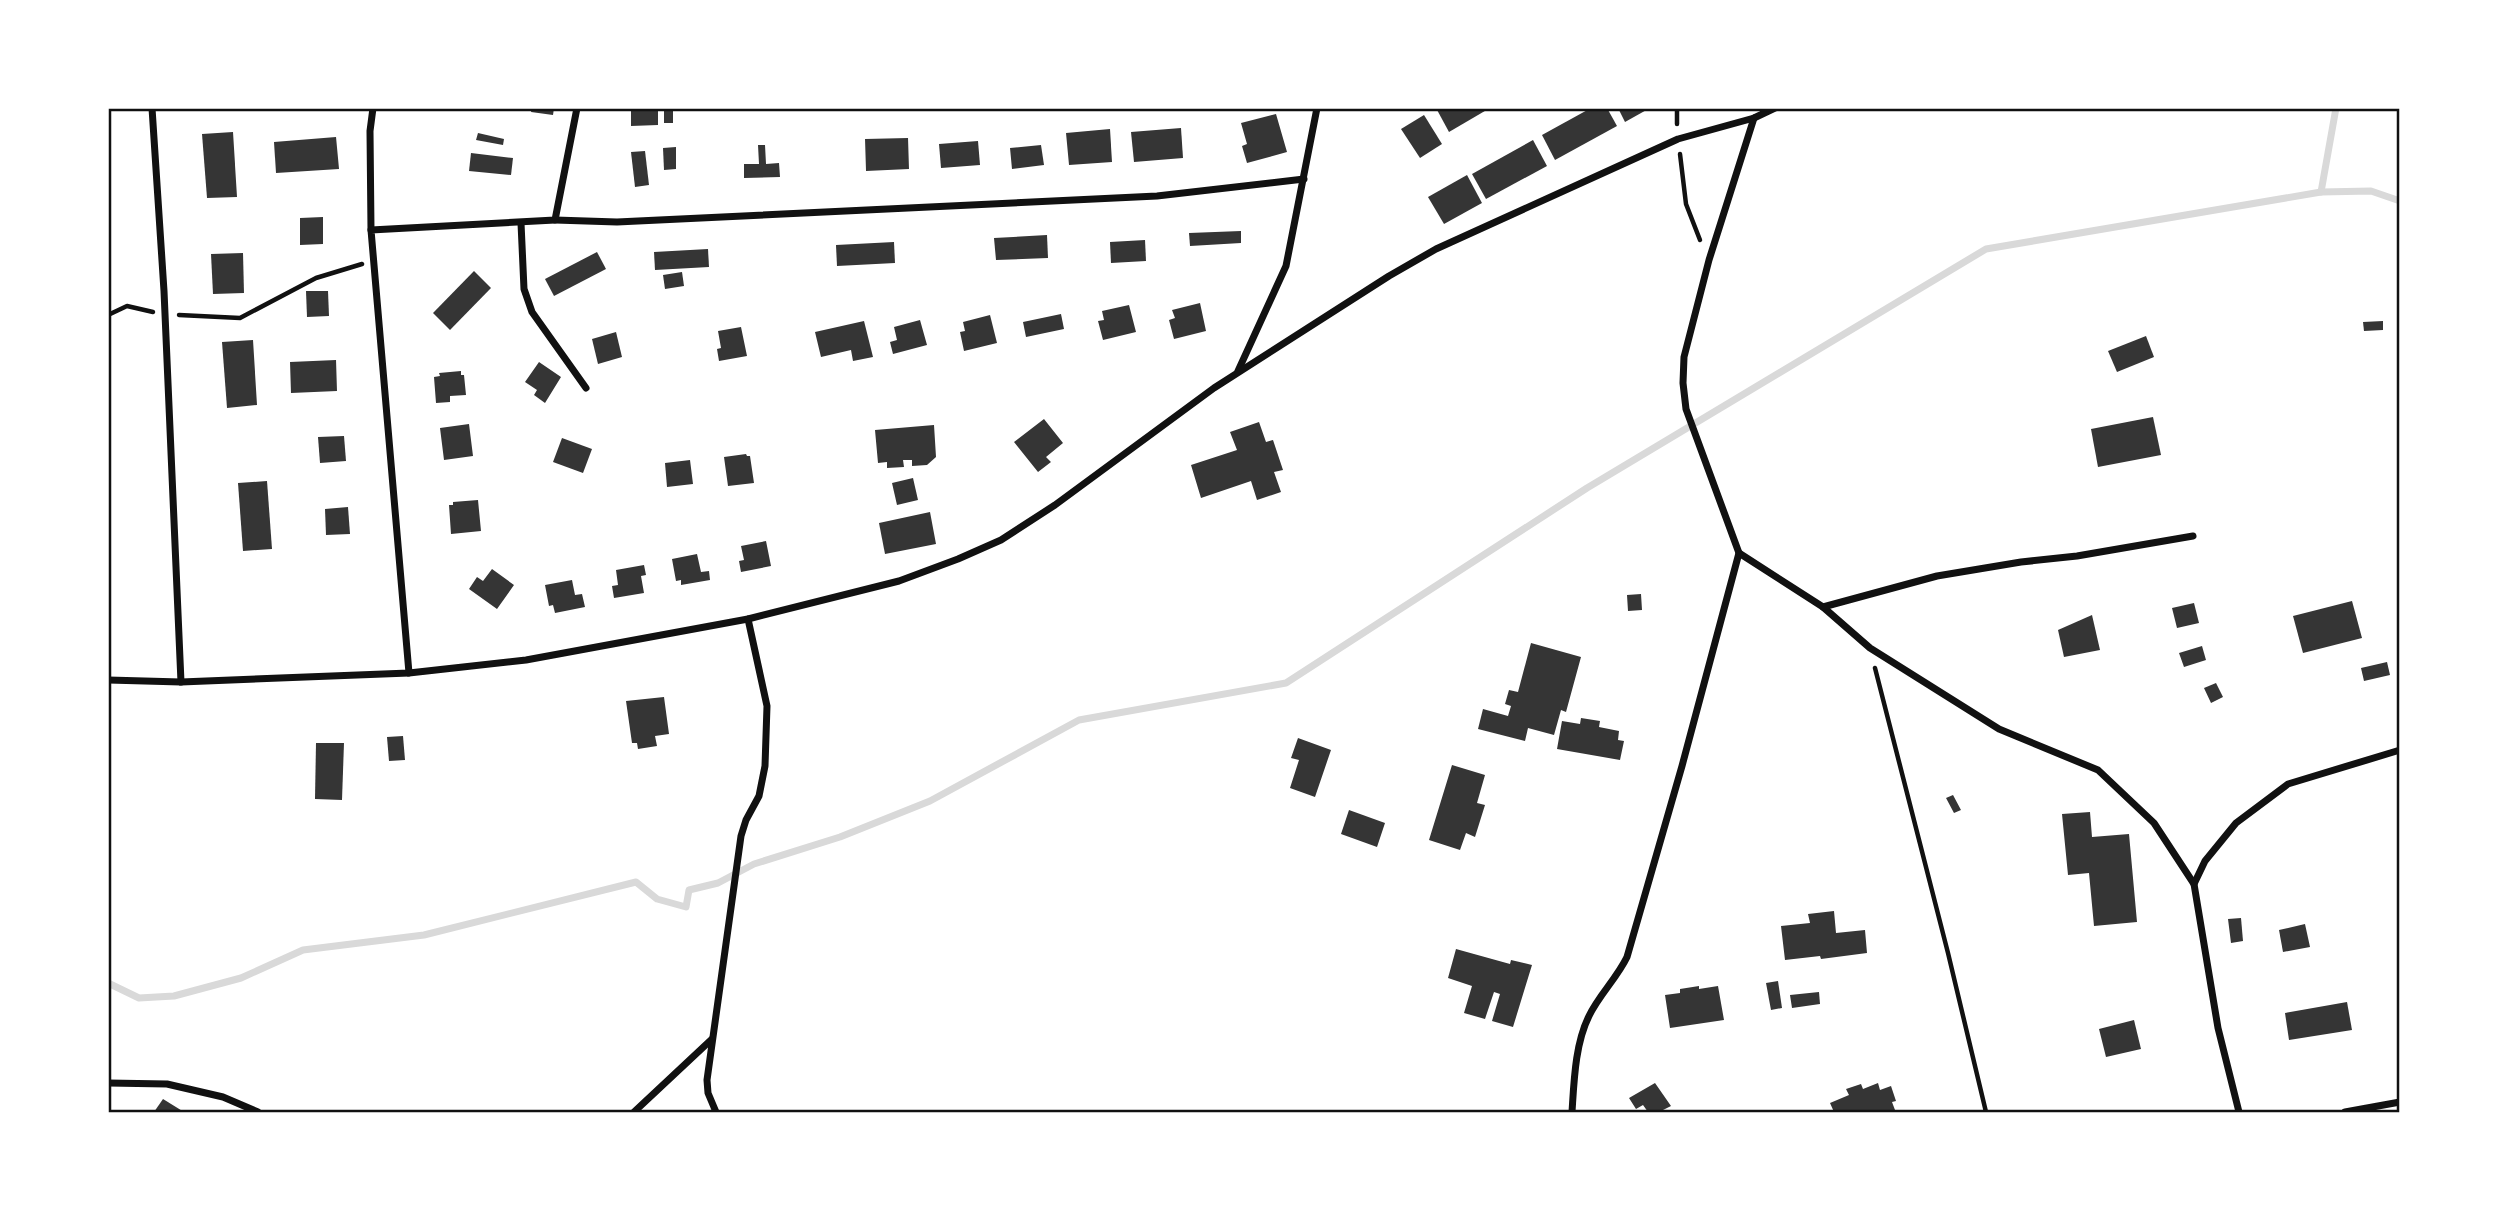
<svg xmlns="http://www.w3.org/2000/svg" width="2508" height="1221" font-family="Spectral,serif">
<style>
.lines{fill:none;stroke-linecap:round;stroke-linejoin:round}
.stream{stroke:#d9d9d9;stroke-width:7}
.building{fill:#353535}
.path{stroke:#111;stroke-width:4.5}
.minor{stroke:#111;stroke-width:7}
.neatline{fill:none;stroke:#111;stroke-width:2.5}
</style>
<rect width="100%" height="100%" fill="#fff"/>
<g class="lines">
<g class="stream">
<polyline points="2321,192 2336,108"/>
<polyline points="108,983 139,998 174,996 241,978 303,950 424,935 636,882 657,899 686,907 689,890 718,883 754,864 840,837 930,801 1079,720 1286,683 1587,488 1986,249 2321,192 2371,191 2400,201"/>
</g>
</g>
<g class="building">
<polygon points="532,108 554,108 553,115 531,112"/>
<polygon points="631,108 658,108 658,125 631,126"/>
<rect x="664" y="108" width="9" height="15"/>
<polygon points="1436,108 1490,108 1449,132"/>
<polygon points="1591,108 1607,108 1617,126 1555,160 1542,135"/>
<polygon points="1618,108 1650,108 1625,122"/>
<polygon points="1276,114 1287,152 1247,163 1242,146 1247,144 1241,123"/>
<polygon points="1424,115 1442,144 1420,158 1401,129"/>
<polygon points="1181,128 1183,158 1134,162 1131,132"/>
<polygon points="1110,129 1112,162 1069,165 1066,133"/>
<polygon points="233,132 237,197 207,198 202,134"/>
<polygon points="478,133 504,139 503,145 476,140"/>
<polygon points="336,137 339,169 276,173 274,142"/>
<polygon points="908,138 909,169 866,171 865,139"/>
<polygon points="1533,140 1547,166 1486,199 1472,174"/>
<polygon points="978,141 980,165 941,168 939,144"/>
<polygon points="758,145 765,145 766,164 779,163 780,177 744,178 744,164 759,164"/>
<polygon points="1041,145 1044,165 1012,169 1010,148"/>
<polygon points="676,147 676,169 664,170 663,148"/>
<polygon points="645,151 649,185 635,187 631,152"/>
<polygon points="471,153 513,158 511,175 469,171"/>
<polygon points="1467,175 1482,203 1444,224 1428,197"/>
<polygon points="323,217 323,244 300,245 300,218"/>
<polygon points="1241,231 1241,243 1190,246 1189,233"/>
<polygon points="1047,235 1048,258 996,260 994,238"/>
<polygon points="1145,240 1146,261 1111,263 1110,242"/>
<polygon points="894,242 895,263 837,266 836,245"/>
<polygon points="708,249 709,267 655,270 654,252"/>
<polygon points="597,252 606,269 554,296 545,279"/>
<polygon points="243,253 244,293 213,294 211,254"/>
<polygon points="474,271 491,288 450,330 433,313"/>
<polygon points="682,272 684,286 665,289 663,275"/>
<polygon points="306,291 328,291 329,316 307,317"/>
<polygon points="1200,303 1206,331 1174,339 1169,320 1175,318 1172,310"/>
<polygon points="1129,305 1136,332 1103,340 1098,321 1104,320 1102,311"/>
<polygon points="1061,314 1064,329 1026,337 1023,322"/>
<polygon points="990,315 997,343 964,351 960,332 965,331 963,322"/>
<polygon points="920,320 927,345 893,354 890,342 897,340 894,327"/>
<polygon points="864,321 873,357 853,361 851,350 821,357 815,332"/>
<polygon points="2383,321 2383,330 2364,331 2363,322"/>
<polygon points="741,327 747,356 719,361 717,349 721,348 718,331"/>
<polygon points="616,332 622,357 598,364 592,339"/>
<polygon points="2146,336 2154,357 2117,372 2108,351"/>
<polygon points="253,340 257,405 227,408 222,342"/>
<polygon points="336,360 337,391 291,393 290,362"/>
<polygon points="539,362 561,377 545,403 534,395 537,390 525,382"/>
<polygon points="461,371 461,375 464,375 466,395 450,396 450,402 436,403 434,377 440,376 439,373"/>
<polygon points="2153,417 2161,455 2098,467 2091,429"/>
<polygon points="1044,419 1063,443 1046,457 1051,462 1038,472 1014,442"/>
<polygon points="1259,422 1266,442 1273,440 1283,470 1274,472 1281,492 1257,500 1251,481 1201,498 1191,465 1237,450 1230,432"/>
<polygon points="469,424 473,456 444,460 440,428"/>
<polygon points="934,425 936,457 927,465 912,466 912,460 903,460 904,467 887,468 887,462 878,463 875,430"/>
<polygon points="344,436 346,461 320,463 318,437"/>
<polygon points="562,438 592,449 583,473 553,462"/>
<polygon points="746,454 747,456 750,456 754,483 728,486 724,457"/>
<polygon points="690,460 693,484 667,487 665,463"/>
<polygon points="913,478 918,500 897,505 892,483"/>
<polygon points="267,481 272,549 243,551 238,483"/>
<polygon points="478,500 481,531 451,534 449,505 453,505 453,502"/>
<polygon points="348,507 350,534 326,535 325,509"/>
<polygon points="930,512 936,544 885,554 879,523"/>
<polygon points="766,541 771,566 741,572 739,561 744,560 741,546"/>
<polygon points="697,554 701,572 709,571 710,580 681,585 681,580 676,581 672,559"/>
<polygon points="644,565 646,575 641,576 644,593 614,598 612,586 618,585 616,570"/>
<polygon points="492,569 514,585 497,609 469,589 477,577 483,581"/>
<polygon points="572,580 575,595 582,594 585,607 555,613 553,605 549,606 545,585"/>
<polygon points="1641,594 1642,610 1628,611 1627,595"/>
<polygon points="2352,601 2362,638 2303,653 2293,616"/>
<polygon points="2194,603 2199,623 2177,628 2172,608"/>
<polygon points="2092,615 2100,650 2064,657 2058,630"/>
<polygon points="1531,643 1581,657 1566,712 1561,710 1554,735 1528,728 1525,741 1478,729 1483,709 1508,716 1511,706 1505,704 1509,690 1518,692"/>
<polygon points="2202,646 2206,660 2184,667 2179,653"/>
<polygon points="2387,662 2390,675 2364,681 2361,668"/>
<polygon points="2216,683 2223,697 2211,703 2204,688"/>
<polygon points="664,697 669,734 655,736 657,746 638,749 637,743 632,743 626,701"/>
<polygon points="1581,718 1600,721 1599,727 1619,731 1618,740 1624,741 1620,760 1557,749 1562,721 1580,724"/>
<polygon points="403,736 405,760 389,761 387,737"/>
<polygon points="1298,738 1331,750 1315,797 1290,788 1299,760 1291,758"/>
<polygon points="316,743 344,743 342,800 315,799"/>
<polygon points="1452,765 1485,775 1477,803 1485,805 1475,837 1466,833 1460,850 1429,840"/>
<polygon points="1953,795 1961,810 1954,813 1946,798"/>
<polygon points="1349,810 1385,823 1377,847 1341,834"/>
<polygon points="2090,812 2092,837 2129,834 2137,922 2094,926 2089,873 2068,875 2062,814"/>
<polygon points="1834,911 1836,933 1865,930 1867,953 1821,959 1820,956 1785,960 1781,926 1810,923 1808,914"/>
<polygon points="2241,918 2243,941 2231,943 2228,919"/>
<polygon points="2305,924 2310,947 2283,952 2279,930"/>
<polygon points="1456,949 1510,964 1511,960 1532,965 1513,1027 1492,1021 1500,994 1494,992 1485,1019 1464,1013 1472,986 1448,978"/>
<polygon points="1778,981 1782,1008 1771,1010 1766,983"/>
<polygon points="1699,986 1699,989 1718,986 1724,1020 1670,1028 1665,995 1680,993 1680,989"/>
<polygon points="1819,992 1820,1004 1792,1008 1790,995"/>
<polygon points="2347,1002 2352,1030 2289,1040 2285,1013"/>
<polygon points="2134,1020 2141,1049 2106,1057 2099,1029"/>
<polygon points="1655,1083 1671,1106 1659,1112 1648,1112 1643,1105 1636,1109 1629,1098"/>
<polygon points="1878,1083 1880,1090 1891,1086 1896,1101 1892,1102 1895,1110 1887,1112 1834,1112 1830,1103 1849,1095 1846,1089 1861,1084 1863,1089"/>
<polygon points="163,1099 184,1112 154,1112"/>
</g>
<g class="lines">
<g class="path">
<polyline points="1677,108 1677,124"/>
<polyline points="1680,154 1686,204 1700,240"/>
<polyline points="108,315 127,306 153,312"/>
<polyline points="179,315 240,318 316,278 362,264"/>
<polyline points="1875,668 1948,953 1986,1112"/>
</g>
<g class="minor">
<polyline points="152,108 164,291 181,682"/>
<polyline points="555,220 617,222 1157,196 1304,179"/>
<polyline points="521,223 524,289 532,312 586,388"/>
<polyline points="371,230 370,131 373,108"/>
<polyline points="1238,371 1286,266 1317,108"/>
<polyline points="1739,553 1823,607 1870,648 1999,729 2098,770 2154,823 2194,884"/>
<polyline points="1823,607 1937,576 2021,562 2077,556 2193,536"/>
<polyline points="409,673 526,660 748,619 899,581 958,559 1001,540 1055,505 1214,388 1389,276 1436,249 1678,139 1754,118 1775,108"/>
<polyline points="108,680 181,682 409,673 371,230 555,220 577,108"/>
<polyline points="108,1083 167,1084 223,1097 258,1112"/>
<polyline points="634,1112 712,1039"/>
<polyline points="716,1112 708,1093 707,1080 741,836 746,820 759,796 765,766 767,706 748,619"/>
<path d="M1572,1112C1574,1082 1575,1044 1589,1016C1599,995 1617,978 1627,957L1682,766L1739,553L1686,409L1683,383L1684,357L1709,260L1754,118"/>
<polyline points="2239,1112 2218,1028 2194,884 2205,861 2236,823 2288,784 2400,750"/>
<polyline points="2345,1112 2400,1102"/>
</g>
</g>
<rect width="2508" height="1221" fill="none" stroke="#ffffff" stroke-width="220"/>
<rect x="110" y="110" width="2288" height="1001" class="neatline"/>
</svg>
